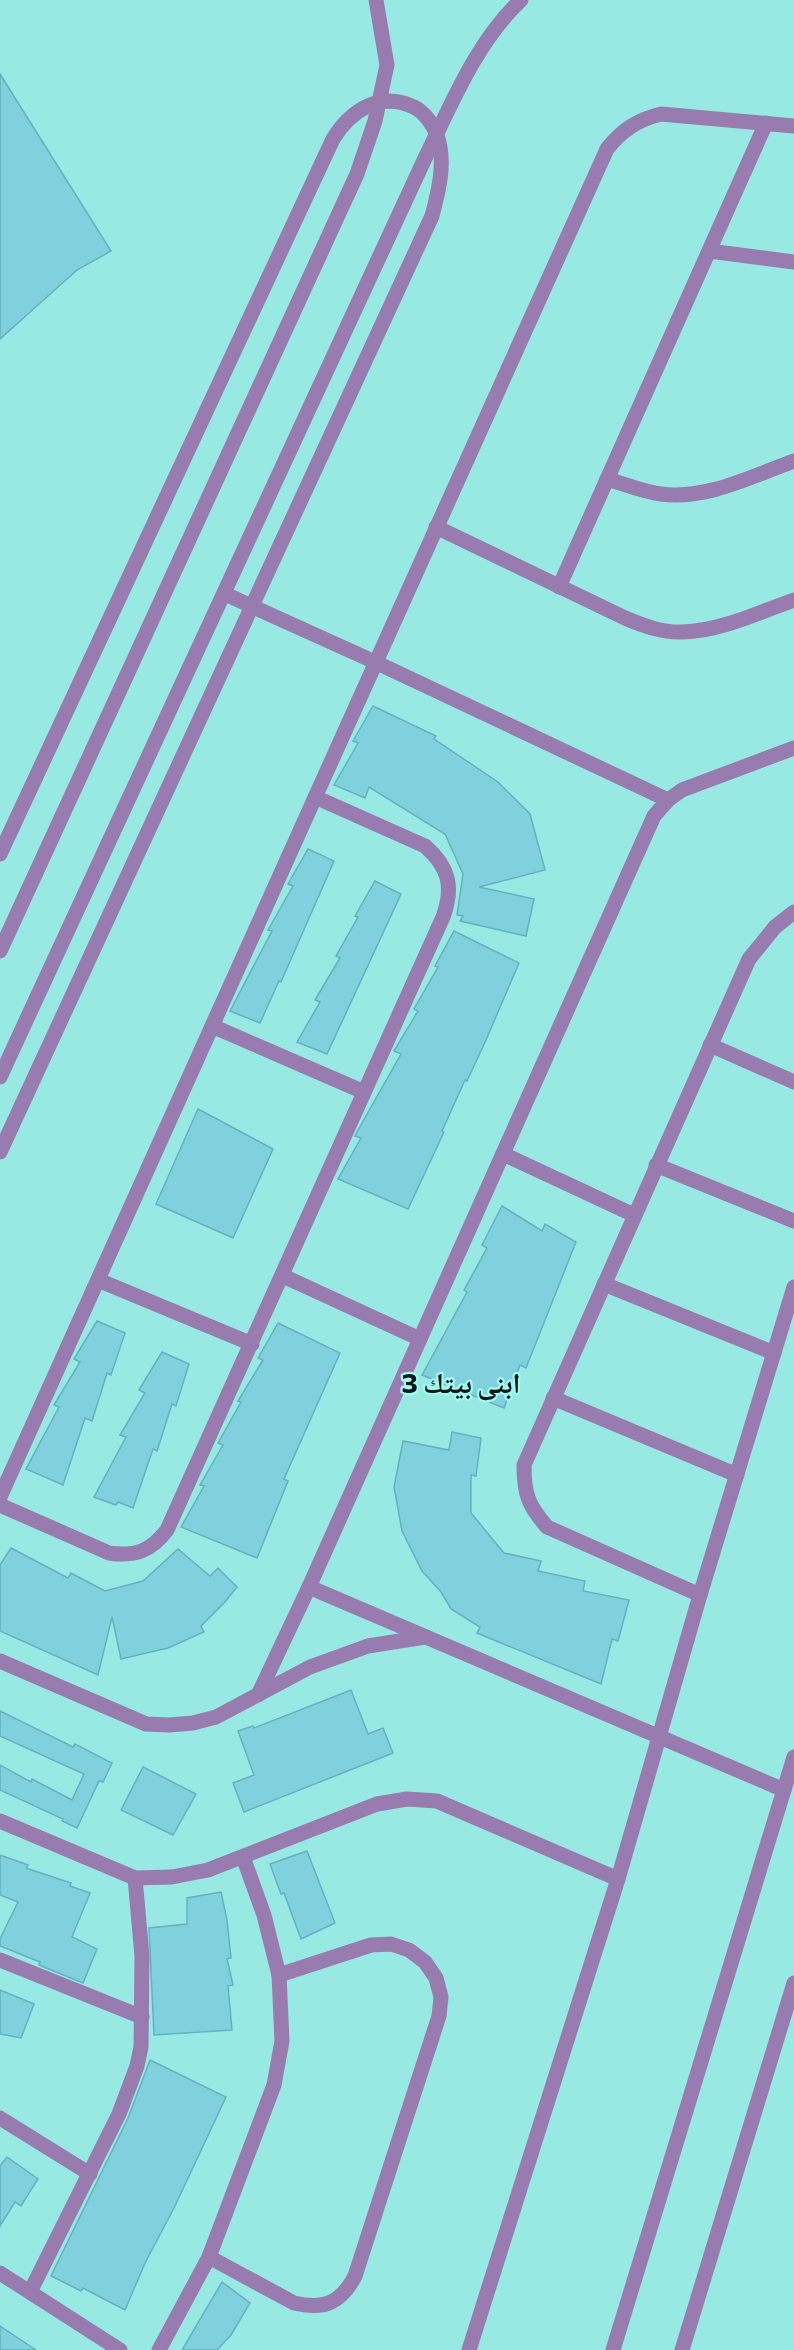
<svg xmlns="http://www.w3.org/2000/svg" width="794" height="2350" font-family="Commissioner,'Noto Naskh Arabic',sans-serif">
<style>
.building{fill:#81d0dd;stroke:#63b2bf;stroke-width:1.5}
.lines{fill:none;stroke-linecap:round;stroke-linejoin:round}
.street{stroke:#987caf;stroke-width:15}
.labels{text-anchor:middle;stroke-width:4.5;stroke-linejoin:round;paint-order:stroke}
.district-label{font-size:28px;font-weight:bold;fill:#001716;stroke:#a5f7f0}
</style>
<rect width="100%" height="100%" fill="#98e9e3"/>
<g class="building">
<polygon points="0,74 111,251 77,270 0,339"/>
<polygon points="373,706 436,736 434,739 498,782 530,814 545,870 479,887 534,899 526,936 460,921 463,916 457,915 463,874 445,834 369,787 365,798 334,785 358,743 353,741"/>
<polygon points="308,849 334,861 281,982 279,981 260,1023 230,1011 272,931 268,930 293,886 288,884"/>
<polygon points="375,881 401,894 327,1054 297,1042 320,1002 315,1000 340,958 336,956 358,917 355,916"/>
<polygon points="454,931 519,963 486,1040 467,1081 465,1080 442,1131 444,1132 408,1209 338,1179 361,1138 355,1136 358,1130 401,1054 394,1051 418,1011 414,1009 438,967 435,966"/>
<polygon points="198,1109 273,1149 233,1238 156,1204"/>
<polygon points="502,1206 542,1231 545,1224 576,1242 526,1368 520,1365 504,1408 422,1375 467,1292 464,1290 487,1248 482,1245"/>
<polygon points="97,1321 125,1333 111,1375 107,1373 92,1421 85,1418 63,1485 26,1469 59,1407 54,1405 80,1362 74,1359"/>
<polygon points="278,1323 340,1353 284,1479 288,1481 257,1558 181,1527 204,1486 200,1485 223,1445 218,1443 241,1402 238,1401 263,1360 258,1358"/>
<polygon points="162,1352 189,1364 176,1406 172,1404 157,1451 153,1449 133,1508 118,1502 116,1505 94,1497 126,1437 120,1435 145,1393 139,1390"/>
<polygon points="452,1432 481,1438 476,1476 471,1475 471,1513 504,1553 541,1561 538,1571 585,1581 583,1591 629,1600 618,1641 612,1639 601,1684 477,1633 480,1627 451,1609 441,1592 422,1571 402,1531 394,1487 403,1441 449,1450"/>
<polygon points="11,1548 68,1578 71,1573 105,1591 143,1581 178,1549 210,1576 218,1568 237,1587 225,1602 201,1626 204,1632 168,1648 142,1654 121,1659 112,1617 98,1675 0,1631 0,1565"/>
<polygon points="351,1690 368,1734 383,1728 393,1753 244,1812 233,1783 254,1775 238,1731 253,1726 254,1728"/>
<polygon points="0,1711 73,1747 75,1744 112,1763 103,1782 99,1781 77,1828 62,1821 63,1819 0,1790 0,1765 31,1782 32,1779 72,1800 84,1774 0,1736"/>
<polygon points="143,1767 196,1794 173,1835 121,1810"/>
<polygon points="307,1851 335,1923 301,1939 284,1893 281,1894 270,1864"/>
<polygon points="0,1855 28,1865 26,1868 71,1883 70,1886 90,1893 72,1937 97,1949 83,1983 39,1965 40,1962 0,1946 0,1939 18,1902 0,1895"/>
<polygon points="221,1892 227,1920 231,1958 227,1959 233,1985 228,1986 232,2030 154,2035 149,1928 187,1924 187,1898"/>
<polygon points="0,1990 34,2004 21,2038 0,2034"/>
<polygon points="150,2060 226,2097 174,2208 145,2263 125,2310 83,2288 81,2291 51,2276 128,2118"/>
<polygon points="7,2157 38,2179 21,2206 15,2202 0,2226 0,2166"/>
<polygon points="222,2282 250,2303 231,2335 217,2350 182,2350"/>
<polygon points="0,2326 36,2350 0,2350"/>
</g>
<g class="lines">
<g class="street">
<polyline points="709,251 794,262"/>
<path d="M607,479C625,484 643,492 661,494C707,500 752,476 794,461"/>
<path d="M436,527L625,618C644,626 663,633 683,632C721,631 759,612 794,600"/>
<polyline points="559,587 766,123"/>
<polyline points="225,594 375,662 668,800"/>
<path d="M0,854L333,139C351,110 380,91 414,107C424,112 433,124 437,135C446,161 439,190 432,216L0,1152"/>
<polyline points="0,951 357,174 375,121 387,65 376,0"/>
<polyline points="212,1026 364,1092"/>
<polyline points="710,1045 794,1082"/>
<path d="M0,1077L426,156C452,103 477,41 521,0"/>
<polyline points="503,1154 634,1215"/>
<polyline points="656,1165 794,1221"/>
<polyline points="283,1276 420,1339"/>
<polyline points="98,1280 252,1344"/>
<polyline points="604,1284 774,1353"/>
<polyline points="553,1398 737,1475"/>
<path d="M0,1497L607,149C622,130 637,120 661,114L794,126"/>
<path d="M0,1505L109,1553C135,1557 151,1551 167,1530L443,917C454,887 449,867 425,846L315,797"/>
<polyline points="309,1587 784,1790"/>
<path d="M700,1595L547,1527C528,1505 524,1494 524,1465L749,959L775,927L794,912"/>
<polyline points="0,1661 146,1724 169,1725 193,1723 216,1717 310,1667 368,1646 425,1637"/>
<polyline points="258,1695 309,1587 654,816 668,800 682,790 794,748"/>
<polyline points="0,1821 135,1878 172,1877 208,1870 377,1804 407,1799 437,1801 618,1879"/>
<polyline points="0,1960 142,2017"/>
<polyline points="0,2118 90,2174"/>
<path d="M209,2257L294,2303C324,2310 341,2303 355,2276L439,2016L441,1997L436,1978L425,1962L409,1950L391,1944L371,1945L279,1975"/>
<polyline points="0,2273 120,2350"/>
<polyline points="30,2292 119,2114 137,2066 141,2047 142,1956 135,1878"/>
<polyline points="159,2350 209,2257 274,2085 282,2041 279,1975 264,1915 243,1857"/>
<polyline points="469,2350 618,1879 700,1595 794,1287"/>
<polyline points="613,2350 794,1757"/>
<polyline points="682,2350 794,1983"/>
</g>
</g>
<g class="labels">
<g class="district-label">
<text x="461" y="1393">ابنى بيتك 3</text>
</g>
</g>
</svg>
